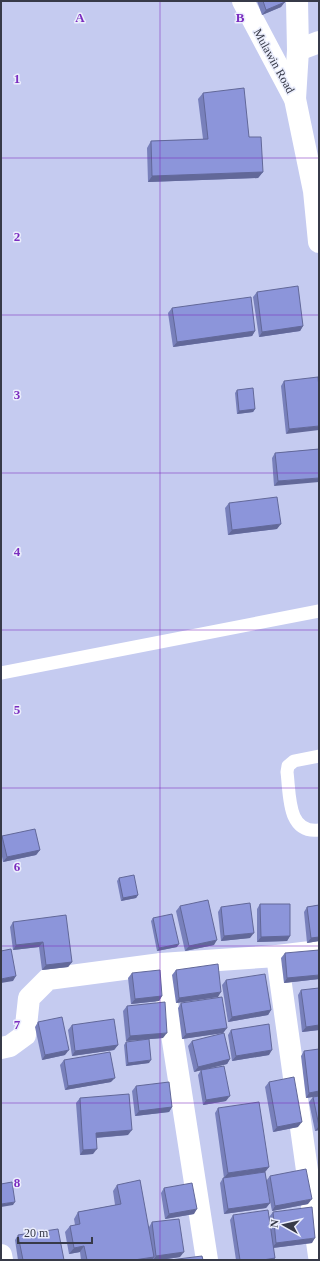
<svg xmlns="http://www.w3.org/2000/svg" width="320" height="1261" font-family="Georgia,serif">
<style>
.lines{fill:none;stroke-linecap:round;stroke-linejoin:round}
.lane{stroke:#fff;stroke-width:13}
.street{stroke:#fff;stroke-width:22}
.secondary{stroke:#fff;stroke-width:22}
.wall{fill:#7880bb}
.shaded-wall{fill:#626899}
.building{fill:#8c95da;stroke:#626899}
.grid{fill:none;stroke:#7b2cbf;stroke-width:1;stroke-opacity:0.55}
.labels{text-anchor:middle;stroke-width:3;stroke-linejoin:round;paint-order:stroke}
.street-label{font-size:12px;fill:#373a48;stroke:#ebeefd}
.grid-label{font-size:13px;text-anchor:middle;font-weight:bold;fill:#7b2cbf;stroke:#ebeefd;stroke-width:3;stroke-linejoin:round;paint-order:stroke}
</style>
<rect width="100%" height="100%" fill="#c5cbf0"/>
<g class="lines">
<g class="lane">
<polyline points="1,673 319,611"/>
<path d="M319,756L294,761L288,766L287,772C290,795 287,834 319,830"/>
</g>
<g class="street">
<polyline points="298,50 319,42"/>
<polyline points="277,956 319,1256"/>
<polyline points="161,964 207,1260"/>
<polyline points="1,1048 10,1046 25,1035 29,998 48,979 161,964 277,956 319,951"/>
<polyline points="1,1255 2,1260"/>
</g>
<g class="secondary">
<polyline points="243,1 295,99 314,191 319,242"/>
<polyline points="295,99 298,50 297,1"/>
</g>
</g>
<g class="wall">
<polygon points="257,1 284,1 281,7 262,15"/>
<polygon points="203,93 263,172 258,178 148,182 147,148 151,141 203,139 198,99"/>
<polygon points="257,292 303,326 300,331 259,337 253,297"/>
<polygon points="172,308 255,331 252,336 173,347 168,313"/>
<polygon points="284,381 319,388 286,434 281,386"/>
<polygon points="237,390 255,409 253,412 237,414 235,393"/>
<polygon points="319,449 274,486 272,458 275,453"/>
<polygon points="229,503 277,529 228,535 225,508"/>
<polygon points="2,836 40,850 36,855 3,862 1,851 1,837"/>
<polygon points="119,878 138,895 136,898 121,901 117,881"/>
<polygon points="260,904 290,936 287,941 257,942 257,909"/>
<polygon points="319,905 319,941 307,943 304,912 307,907"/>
<polygon points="180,906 214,945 185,951 176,911"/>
<polygon points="221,907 250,938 221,941 218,912"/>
<polygon points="153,918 177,947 157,951 151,921"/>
<polygon points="13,922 72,962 68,967 42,970 39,947 13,950 10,927"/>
<polygon points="285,953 319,979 284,983 281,958"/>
<polygon points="176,970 218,997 176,1003 172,975"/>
<polygon points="132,973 162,996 159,1001 131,1004 128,978"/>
<polygon points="226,980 271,1010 268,1015 228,1022 222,985"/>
<polygon points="301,990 319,1030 302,1032 298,995"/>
<polygon points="181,1003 227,1028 223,1033 182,1039 178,1008"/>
<polygon points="127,1006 163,1038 126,1041 123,1011"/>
<polygon points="38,1022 65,1055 42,1060 35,1027"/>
<polygon points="72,1025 118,1045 114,1050 72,1056 68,1030"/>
<polygon points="231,1030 269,1055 232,1061 228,1035"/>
<polygon points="192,1041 230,1059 227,1064 206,1069 226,1101 203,1105 198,1075 201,1070 194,1072 188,1046"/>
<polygon points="126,1042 149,1063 126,1066 124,1045"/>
<polygon points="304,1051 319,1096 306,1098 301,1056"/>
<polygon points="64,1060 111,1082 65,1090 60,1065"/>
<polygon points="269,1082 298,1127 273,1132 265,1087"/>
<polygon points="136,1086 172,1107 169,1112 135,1116 132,1091"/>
<polygon points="319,1096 319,1130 315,1131 309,1102 313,1097"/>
<polygon points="80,1098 128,1135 96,1138 93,1154 80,1155 76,1103"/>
<polygon points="218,1108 269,1167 265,1172 270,1203 266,1208 224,1214 220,1183 223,1178 224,1178 215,1113"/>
<polygon points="270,1176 308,1204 272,1211 266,1181"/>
<polygon points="117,1185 149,1227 152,1222 180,1257 160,1260 153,1260 152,1259 152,1260 81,1260 80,1252 69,1254 65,1232 70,1226 75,1225 74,1219 78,1212 115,1205 113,1191"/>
<polygon points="164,1188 194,1214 165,1219 161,1193"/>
<polygon points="273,1212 312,1243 273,1248 275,1258 274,1260 236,1260 230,1220 233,1215 271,1230 269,1217"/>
<polygon points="18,1235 64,1260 18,1260 15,1240"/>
</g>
<g class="shaded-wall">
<polygon points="285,2 281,7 262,15 266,10"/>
<polygon points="263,172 258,178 148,182 152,176"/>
<polygon points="303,326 300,331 259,337 262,332"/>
<polygon points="255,331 252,336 173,347 177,342"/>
<polygon points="255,409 253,412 237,414 239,411"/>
<polygon points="319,426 319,430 286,434 289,429"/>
<polygon points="319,478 319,482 274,486 278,481"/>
<polygon points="281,524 277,529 228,535 232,530"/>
<polygon points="40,850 36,855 3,862 7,857"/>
<polygon points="138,895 136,898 121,901 123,898"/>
<polygon points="254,933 250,938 221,941 224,936"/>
<polygon points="290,936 287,941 257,942 261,937"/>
<polygon points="319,937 319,941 307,943 311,938"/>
<polygon points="217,940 214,945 185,951 189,946"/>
<polygon points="43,942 39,947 13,950 16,945"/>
<polygon points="179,944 177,947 157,951 159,948"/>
<polygon points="72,962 68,967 42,970 46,965"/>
<polygon points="319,975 319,979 284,983 287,978"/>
<polygon points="16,976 13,981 1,983 1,979"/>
<polygon points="221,992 218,997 176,1003 179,998"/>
<polygon points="162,996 159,1001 131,1004 135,999"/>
<polygon points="271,1010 268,1015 228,1022 232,1017"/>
<polygon points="319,1025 319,1030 302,1032 306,1027"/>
<polygon points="227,1028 223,1033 182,1039 186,1034"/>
<polygon points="167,1033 163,1038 126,1041 130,1036"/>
<polygon points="118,1045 114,1050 72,1056 75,1051"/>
<polygon points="69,1050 65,1055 42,1060 45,1055"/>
<polygon points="272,1050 269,1055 232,1061 236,1056"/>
<polygon points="230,1059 227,1064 194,1072 198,1067"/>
<polygon points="151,1060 149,1063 126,1066 128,1063"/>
<polygon points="115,1078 111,1082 65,1090 68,1086"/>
<polygon points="319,1091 319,1096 306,1098 309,1093"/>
<polygon points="230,1096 226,1101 203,1105 206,1100"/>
<polygon points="172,1107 169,1112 135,1116 139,1111"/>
<polygon points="302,1122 298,1127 273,1132 277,1127"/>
<polygon points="319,1126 319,1130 315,1131"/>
<polygon points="132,1130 128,1135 92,1138 96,1133"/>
<polygon points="97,1149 93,1154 80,1155 83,1150"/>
<polygon points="269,1167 265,1172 224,1178 228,1173"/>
<polygon points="312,1199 308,1204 272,1211 275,1206"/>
<polygon points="15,1202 13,1205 1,1207 1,1204"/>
<polygon points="270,1203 266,1208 224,1214 228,1209"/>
<polygon points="197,1209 194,1214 165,1219 169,1214"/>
<polygon points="315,1238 312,1243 272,1248 276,1243"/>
<polygon points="84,1246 80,1252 69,1254 74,1248"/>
<polygon points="184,1252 180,1257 160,1260 153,1260 156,1256"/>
<polygon points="154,1257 152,1260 134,1260"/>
<polygon points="275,1258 274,1260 263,1260"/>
</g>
<g class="building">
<polygon points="263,1 284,1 285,2 266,10"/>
<polygon points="244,88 249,137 261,137 263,172 152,176 151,141 208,139 203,93"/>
<polygon points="298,286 303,326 262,332 257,292"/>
<polygon points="251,297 255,331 177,342 172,308"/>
<polygon points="318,377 319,388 319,426 289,429 284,381"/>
<polygon points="253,388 255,409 239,411 237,390"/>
<polygon points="319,449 319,478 278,481 275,453"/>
<polygon points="277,497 281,524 232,530 229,503"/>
<polygon points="35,829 40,850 7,857 2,836"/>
<polygon points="134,875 138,895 123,898 119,878"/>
<polygon points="208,900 217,940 189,946 180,906"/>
<polygon points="250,903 254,933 224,936 221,907"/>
<polygon points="260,904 290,904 290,936 261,937"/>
<polygon points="319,905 319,937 311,938 307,907"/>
<polygon points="172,914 179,944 159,948 153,918"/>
<polygon points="66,915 72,962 46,965 43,942 16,945 13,922"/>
<polygon points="11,949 16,976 1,979 1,951"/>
<polygon points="319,950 319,975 287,978 285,953"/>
<polygon points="218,964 221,992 179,998 176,970"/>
<polygon points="160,970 162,996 135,999 132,973"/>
<polygon points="265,974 271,1010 232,1017 226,980"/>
<polygon points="319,988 319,1025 306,1027 301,990"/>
<polygon points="222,997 227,1028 186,1034 181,1003"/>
<polygon points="165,1002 167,1033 130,1036 127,1006"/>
<polygon points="62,1017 69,1050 45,1055 38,1022"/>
<polygon points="114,1019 118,1045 75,1051 72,1025"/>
<polygon points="269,1024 272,1050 236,1056 231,1030"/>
<polygon points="224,1033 230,1059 198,1067 192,1041"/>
<polygon points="149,1039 151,1060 128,1063 126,1042"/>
<polygon points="319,1049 319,1091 309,1093 304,1051"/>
<polygon points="110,1052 115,1078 68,1086 64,1060"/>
<polygon points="224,1066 230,1096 206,1100 201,1070"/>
<polygon points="294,1077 302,1122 277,1127 269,1082"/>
<polygon points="169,1082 172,1107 139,1111 136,1086"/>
<polygon points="129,1094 132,1130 96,1133 97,1149 83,1150 80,1098"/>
<polygon points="319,1096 319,1126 313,1097"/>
<polygon points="259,1102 269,1167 228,1173 218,1108"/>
<polygon points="306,1169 312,1199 275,1206 270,1176"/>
<polygon points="265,1172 270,1203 228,1209 223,1178"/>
<polygon points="140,1180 154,1257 134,1260 87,1260 84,1246 74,1248 70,1226 80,1224 78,1212 121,1204 117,1185"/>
<polygon points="12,1182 15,1202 1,1204 1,1184"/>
<polygon points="192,1183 197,1209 169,1214 164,1188"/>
<polygon points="312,1207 315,1238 276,1243 273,1212"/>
<polygon points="268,1210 275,1258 263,1260 240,1260 233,1215"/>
<polygon points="179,1219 184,1252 156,1256 152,1222"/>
<polygon points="58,1229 64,1260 23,1260 18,1235"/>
<polygon points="202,1256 203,1260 170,1260"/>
</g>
<path class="grid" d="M160,1V1260M1,158H319M1,315H319M1,473H319M1,630H319M1,788H319M1,946H319M1,1103H319"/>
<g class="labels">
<g class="street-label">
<text transform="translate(274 61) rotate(61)" y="4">Mulawin Road</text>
</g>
</g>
<g class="grid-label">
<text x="80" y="22">A</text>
<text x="240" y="22">B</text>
<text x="17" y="83">1</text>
<text x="17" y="241">2</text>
<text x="17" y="399">3</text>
<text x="17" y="556">4</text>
<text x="17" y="714">5</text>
<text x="17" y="871">6</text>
<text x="17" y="1029">7</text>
<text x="17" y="1187">8</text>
</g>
<rect width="320" height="1261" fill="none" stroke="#373a48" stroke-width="4"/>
<g transform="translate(284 1225) rotate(278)" stroke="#ebeefd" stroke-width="3" paint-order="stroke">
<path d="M0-3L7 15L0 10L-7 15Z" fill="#373a48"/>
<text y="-6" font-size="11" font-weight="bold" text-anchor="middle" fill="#373a48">N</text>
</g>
<path d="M18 1237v6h74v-6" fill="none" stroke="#373a48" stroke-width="2"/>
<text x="24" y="1237" font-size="12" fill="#373a48" stroke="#ebeefd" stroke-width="3" paint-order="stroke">20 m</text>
</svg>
